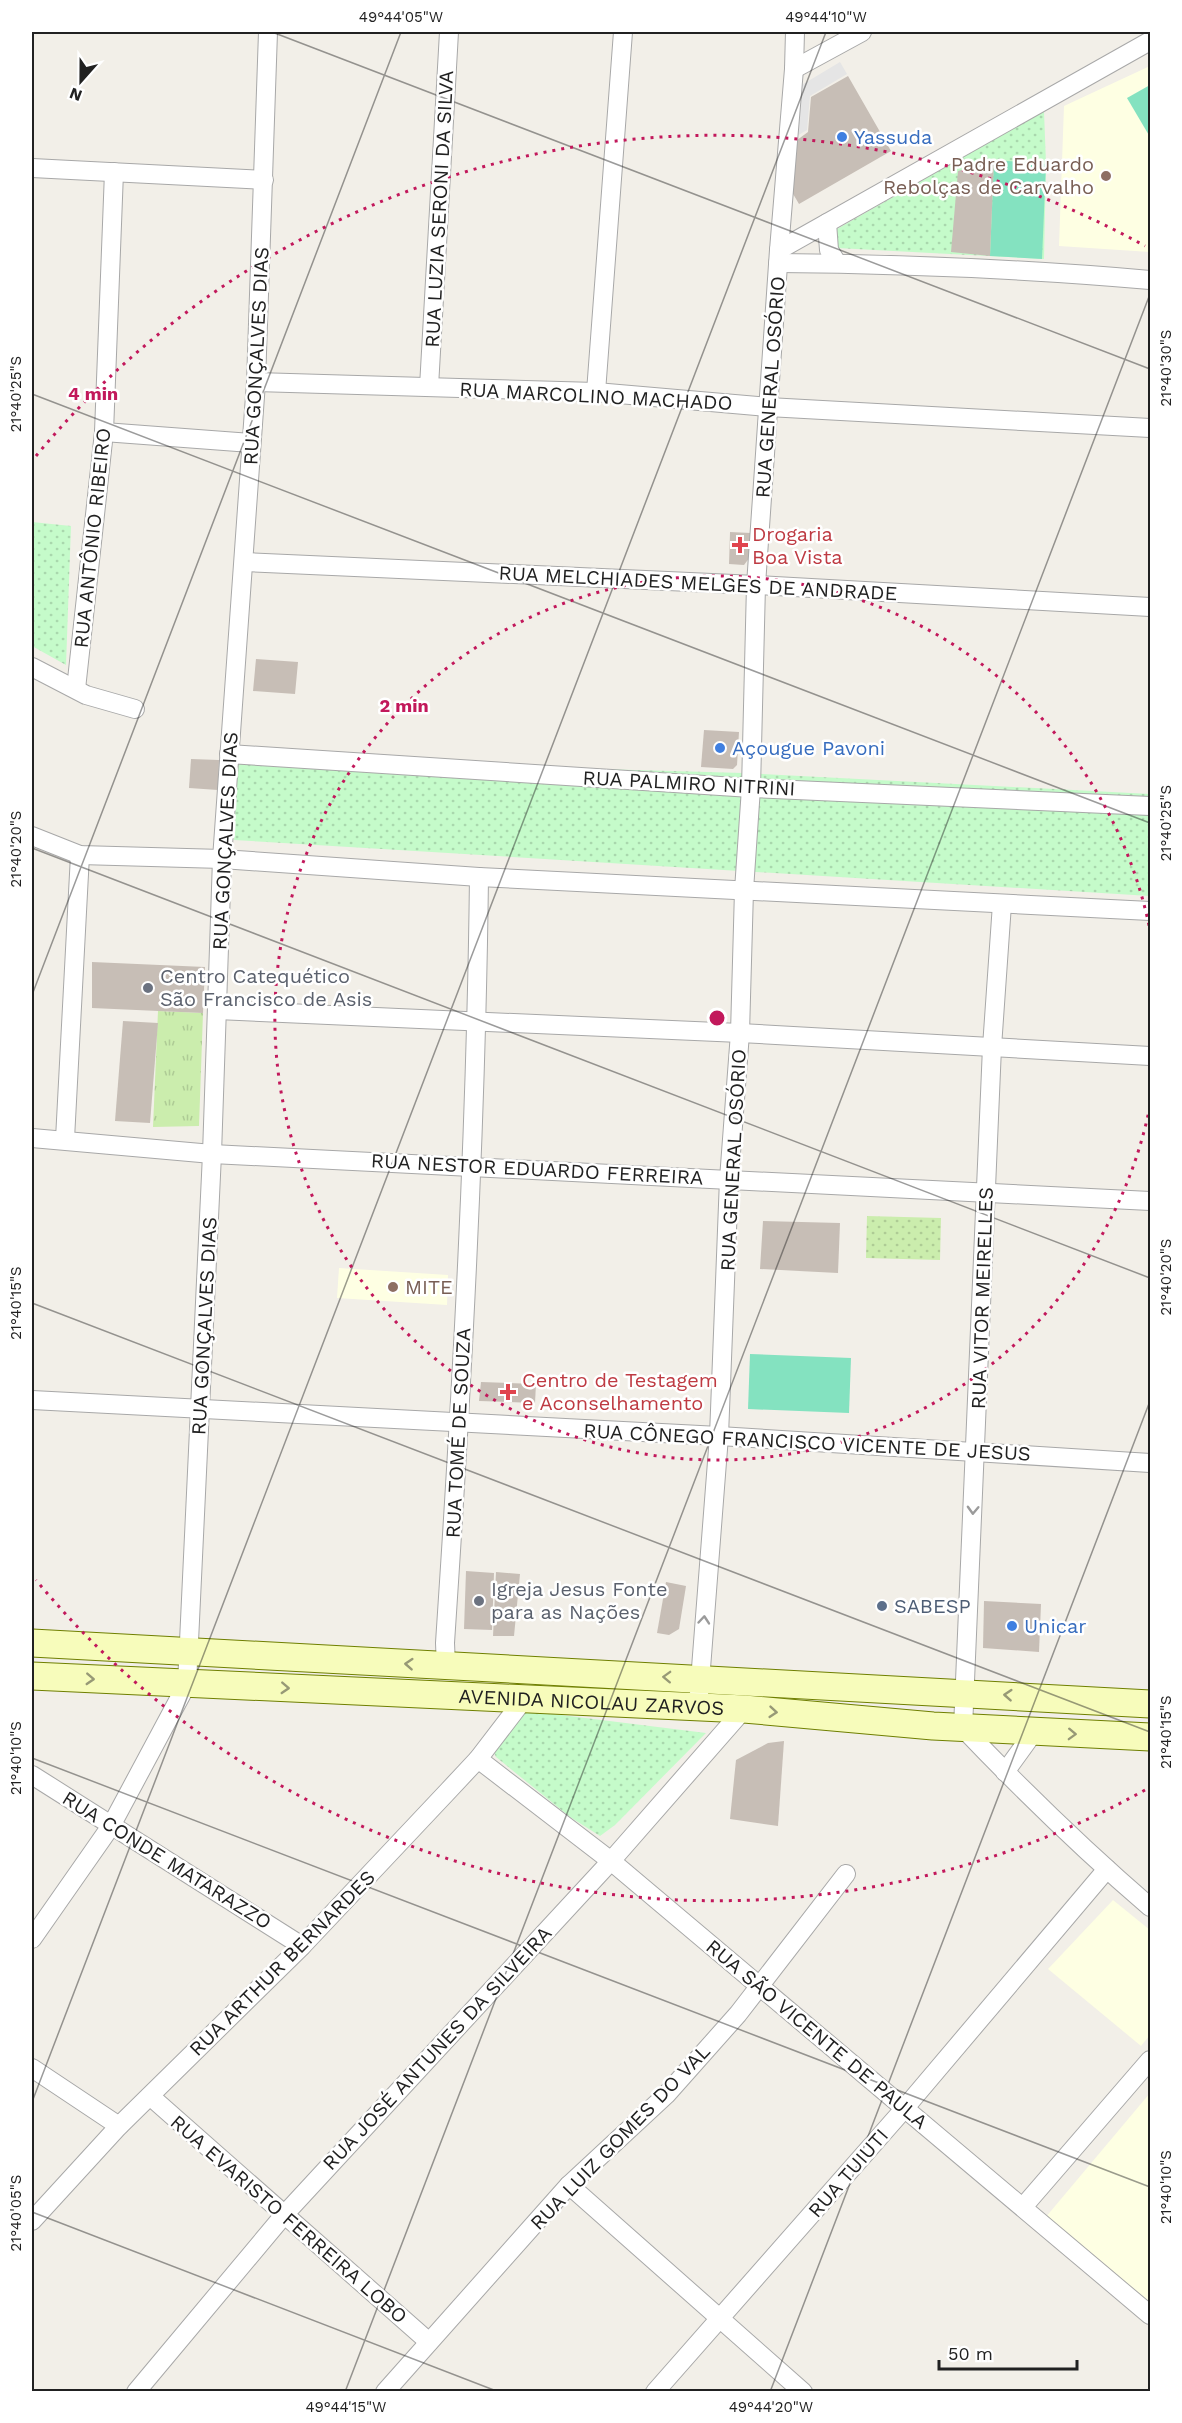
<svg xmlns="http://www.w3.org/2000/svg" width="1182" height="2423" font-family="'Work Sans',sans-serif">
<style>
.education{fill:#feffe3}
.grass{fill:url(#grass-tufts)}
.park{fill:url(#park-dots)}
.garden{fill:url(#garden-dots)}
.pitch{fill:#84e2c0}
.parking{fill:#e5e5e5}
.building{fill:#c7beb6}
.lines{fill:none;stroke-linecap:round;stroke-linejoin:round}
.street-casing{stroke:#a8a8a8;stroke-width:20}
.secondary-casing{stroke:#6f7f01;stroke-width:29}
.street{stroke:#fff;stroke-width:18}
.secondary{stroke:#f7fcbb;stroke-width:27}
.oneway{stroke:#9b9b9b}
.oneway2{stroke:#979976}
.ticks{fill:none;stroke:#212121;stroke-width:1.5;stroke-opacity:0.45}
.ring{fill:none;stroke:#c2185b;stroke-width:3;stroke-dasharray:3 6}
.shop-dot{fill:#3f7fe0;stroke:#fff;stroke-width:2}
.education-dot{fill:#8d6e63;stroke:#fff;stroke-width:2}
.health-dot{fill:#e0444e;stroke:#fff;stroke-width:2}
.worship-dot{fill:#6b7280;stroke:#fff;stroke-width:2}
.service-dot{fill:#5c6f8a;stroke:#fff;stroke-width:2}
.labels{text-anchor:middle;stroke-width:5;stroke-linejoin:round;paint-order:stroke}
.shop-label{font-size:20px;fill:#366cbe;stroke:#fff;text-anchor:start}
.education-label{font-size:20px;fill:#785e54;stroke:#fff;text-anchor:end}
.street-label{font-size:20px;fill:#212121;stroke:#fff}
.health-label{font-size:20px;fill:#be3a42;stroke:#fff;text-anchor:start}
.worship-label{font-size:20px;fill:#5b616d;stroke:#fff;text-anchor:start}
.service-label{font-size:20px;fill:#4e5e75;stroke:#fff;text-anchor:start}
.centre{fill:#c2185b;stroke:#fff;stroke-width:3}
.ring-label{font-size:18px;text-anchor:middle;font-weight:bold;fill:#c2185b;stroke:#fff;stroke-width:5;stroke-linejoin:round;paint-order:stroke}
.neatline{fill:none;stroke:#212121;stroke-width:2}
.ticks-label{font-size:15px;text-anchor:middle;fill:#212121}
</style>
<defs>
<pattern id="grass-tufts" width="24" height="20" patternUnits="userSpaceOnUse" patternTransform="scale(1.5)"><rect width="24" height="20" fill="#cbedad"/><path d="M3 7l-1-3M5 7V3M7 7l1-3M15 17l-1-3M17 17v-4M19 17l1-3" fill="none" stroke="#aecb95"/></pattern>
<pattern id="park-dots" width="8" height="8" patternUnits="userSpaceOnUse" patternTransform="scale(1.5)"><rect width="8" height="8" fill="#c5fbca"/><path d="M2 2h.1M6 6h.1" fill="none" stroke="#a9d7ad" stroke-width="1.8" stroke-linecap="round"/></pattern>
<pattern id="garden-dots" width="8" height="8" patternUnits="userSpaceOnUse" patternTransform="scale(1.5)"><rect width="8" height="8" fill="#cbedad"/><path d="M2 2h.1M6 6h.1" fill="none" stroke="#aecb95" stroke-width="1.8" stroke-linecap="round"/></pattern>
</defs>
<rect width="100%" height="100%" fill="#f2efe8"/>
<g class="education">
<polygon points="1150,66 1150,252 1059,246 1064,106"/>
<polygon points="339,1268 448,1275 447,1305 337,1298"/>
<polygon points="1113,1900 1150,1930 1150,2035 1141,2046 1048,1969"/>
<polygon points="1150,2093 1150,2307 1045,2218"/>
</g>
<polygon class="grass" points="158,1011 203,1013 199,1126 153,1127"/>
<g class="park">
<polygon points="1044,111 1046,164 1044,259 837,248 837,229"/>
<polygon points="32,522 71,526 66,665 32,646"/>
<polygon points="237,759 743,773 1150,794 1150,896 234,840"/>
<polygon points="521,1710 706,1733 615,1825 600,1836 570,1817 496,1757 492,1748"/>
</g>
<polygon class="garden" points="867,1216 941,1218 940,1260 866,1258"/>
<g class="pitch">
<polygon points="1150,85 1150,137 1127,98"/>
<polygon points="994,160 1046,164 1042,259 990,256"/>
<polygon points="750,1354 851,1358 849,1413 748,1409"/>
</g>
<polygon class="parking" points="840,62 847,74 810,96 807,130 795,137 800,86"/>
<g class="building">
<polygon points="848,76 891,151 799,204 789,187 793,143 808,132 811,97"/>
<polygon points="994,160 990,256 951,252 958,171"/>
<polygon points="730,532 751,533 750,557 744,565 729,564"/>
<polygon points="256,659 298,662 295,694 253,691"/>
<polygon points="704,730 739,732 737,765 733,769 701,767"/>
<polygon points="191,759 219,760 218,790 189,788"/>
<polygon points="92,962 205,967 203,1013 92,1008"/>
<polygon points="123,1021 158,1023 150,1123 115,1121"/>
<polygon points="763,1221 840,1223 838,1273 760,1269"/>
<polygon points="481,1382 536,1384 535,1403 479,1401"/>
<polygon points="466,1571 494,1573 492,1630 464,1629"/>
<polygon points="496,1572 520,1574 514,1636 493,1636"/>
<polygon points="666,1582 686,1586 679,1629 669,1635 657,1633"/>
<polygon points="984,1601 1041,1604 1039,1652 983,1648"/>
<polygon points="784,1741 778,1826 730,1819 736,1760 768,1743"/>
</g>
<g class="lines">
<defs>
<g id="street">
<polyline points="794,69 862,32"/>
<polyline points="32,168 264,180"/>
<polyline points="827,223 829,250 837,263"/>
<polyline points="779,250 1150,41"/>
<path d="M778,263C903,264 1026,269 1150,280"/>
<polyline points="256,382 596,392 768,407 1150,428"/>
<polyline points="429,387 449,32"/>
<polyline points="596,392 623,32"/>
<polyline points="104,432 251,443"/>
<polyline points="245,562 756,585 1150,607"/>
<polyline points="32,667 86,695 135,709"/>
<polyline points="76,689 104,432 114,172"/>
<polyline points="229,754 751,788 1150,806"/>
<polyline points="32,836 80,855 222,859 479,877 1150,911"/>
<path d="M1002,904L992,1047L963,1728C1023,1791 1085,1851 1150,1907"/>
<polyline points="217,1010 740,1033 1150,1056"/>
<polyline points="32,1138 212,1154 1150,1201"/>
<polyline points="65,1139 80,855"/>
<polyline points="32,1400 719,1436 1150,1463"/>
<path d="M446,1666L445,1643C462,1388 476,1133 479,877"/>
<polyline points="698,1707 719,1436 729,1179 740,1033 744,890 751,788 756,585 779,250 794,69 795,32"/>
<polyline points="478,1759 611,1861 1150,2315"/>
<polyline points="1005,1772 1034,1732"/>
<polyline points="32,1775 302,1946"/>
<polyline points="32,1939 111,1826 187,1684 212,1154 222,859 256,382 268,32"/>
<polyline points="32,2068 119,2126"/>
<polyline points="150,2096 429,2342"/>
<polyline points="569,2185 803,2392"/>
<polyline points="1023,2207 1150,2060"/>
<polyline points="32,2221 119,2126 302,1946 449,1790 478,1759 524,1699"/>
<polyline points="136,2392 284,2215 611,1861 744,1709"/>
<polyline points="385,2392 569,2185 666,2095 738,2014 846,1874"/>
<polyline points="655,2392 904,2109 1107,1869"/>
</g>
<g id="secondary">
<polyline points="32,1643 1150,1704"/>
<path id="s1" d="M32,1676L744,1709L933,1726L1150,1737"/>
</g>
</defs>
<use href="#street" class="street-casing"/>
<use href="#secondary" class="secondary-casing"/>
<use href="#street" class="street"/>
<use href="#secondary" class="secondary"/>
</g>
<defs><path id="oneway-chevron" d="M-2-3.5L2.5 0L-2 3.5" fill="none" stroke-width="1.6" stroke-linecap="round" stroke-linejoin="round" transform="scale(1.5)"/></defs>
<g class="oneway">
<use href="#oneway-chevron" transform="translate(973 1510) rotate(92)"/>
<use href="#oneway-chevron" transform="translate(704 1620) rotate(-85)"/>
</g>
<g class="oneway2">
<use href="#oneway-chevron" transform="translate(409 1664) rotate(-176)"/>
<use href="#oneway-chevron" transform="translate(667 1677) rotate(-178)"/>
<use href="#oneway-chevron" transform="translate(90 1679) rotate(3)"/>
<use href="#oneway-chevron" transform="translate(285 1688) rotate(3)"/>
<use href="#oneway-chevron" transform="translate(1008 1695) rotate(-176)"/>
<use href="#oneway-chevron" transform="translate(773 1712) rotate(5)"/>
<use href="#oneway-chevron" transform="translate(1072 1734) rotate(2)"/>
</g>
<path class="ticks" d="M272,32L1150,369M32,394L1150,823M32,848L1150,1278M32,995L401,32M32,1303L1150,1732M32,1758L1150,2187M32,2102L826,32M32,2212L499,2392M345,2392L1150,294M770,2392L1150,1401"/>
<g class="ring">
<path d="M1150 1106A442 442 0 1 1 1150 930"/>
<path d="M1145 1790A883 883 0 0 1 36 1580M36 456A883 883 0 0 1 1145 246"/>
</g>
<g class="shop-dot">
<circle cx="842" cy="137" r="6"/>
<circle cx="720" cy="748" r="6"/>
<circle cx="1012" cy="1626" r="6"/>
</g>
<g class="education-dot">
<circle cx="1106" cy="176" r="6"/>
<circle cx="393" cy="1287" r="6"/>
</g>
<g class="health-dot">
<path d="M737 536h6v6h6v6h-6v6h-6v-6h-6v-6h6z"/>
<path d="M505 1383h6v6h6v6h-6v6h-6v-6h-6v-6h6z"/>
</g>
<g class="worship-dot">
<circle cx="148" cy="988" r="6"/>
<circle cx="479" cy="1601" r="6"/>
</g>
<circle class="service-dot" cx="882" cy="1606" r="6"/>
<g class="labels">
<g class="shop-label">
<text x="854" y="144">Yassuda</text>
<text x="732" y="755">Açougue Pavoni</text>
<text x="1024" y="1633">Unicar</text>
</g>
<g class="education-label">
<text x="1094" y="171">Padre Eduardo<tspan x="1094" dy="23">Rebolças de Carvalho</tspan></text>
<text x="405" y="1294" text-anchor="start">MITE</text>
</g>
<g class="street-label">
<text transform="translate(439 209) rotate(-87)" y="7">RUA LUZIA SERONI DA SILVA</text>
<text transform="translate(256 356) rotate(-87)" y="7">RUA GONÇALVES DIAS</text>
<text transform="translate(770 387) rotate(-86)" y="7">RUA GENERAL OSÓRIO</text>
<text transform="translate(596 396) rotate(3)" y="7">RUA MARCOLINO MACHADO</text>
<text transform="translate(92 538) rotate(-84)" y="7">RUA ANTÔNIO RIBEIRO</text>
<text transform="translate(698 583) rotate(3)" y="7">RUA MELCHIADES MELGES DE ANDRADE</text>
<text transform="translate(689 783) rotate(3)" y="7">RUA PALMIRO NITRINI</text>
<text transform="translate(225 841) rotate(-87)" y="7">RUA GONÇALVES DIAS</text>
<text transform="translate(733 1160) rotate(-87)" y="7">RUA GENERAL OSÓRIO</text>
<text transform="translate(537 1169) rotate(3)" y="7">RUA NESTOR EDUARDO FERREIRA</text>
<text transform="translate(982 1298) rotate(-88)" y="7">RUA VITOR MEIRELLES</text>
<text transform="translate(204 1326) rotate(-87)" y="7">RUA GONÇALVES DIAS</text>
<text transform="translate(458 1433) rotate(-87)" y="7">RUA TOMÉ DE SOUZA</text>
<text transform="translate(807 1442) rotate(3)" y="7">RUA CÔNEGO FRANCISCO VICENTE DE JESUS</text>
<text dy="7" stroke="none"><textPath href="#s1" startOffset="560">AVENIDA NICOLAU ZARVOS</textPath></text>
<text transform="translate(167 1860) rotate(32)" y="7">RUA CONDE MATARAZZO</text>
<text transform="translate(282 1963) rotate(-45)" y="7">RUA ARTHUR BERNARDES</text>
<text transform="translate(817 2034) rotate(40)" y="7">RUA SÃO VICENTE DE PAULA</text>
<text transform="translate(437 2048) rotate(-47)" y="7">RUA JOSÉ ANTUNES DA SILVEIRA</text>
<text transform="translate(620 2137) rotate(-46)" y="7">RUA LUIZ GOMES DO VAL</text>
<text transform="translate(848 2173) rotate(-49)" y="7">RUA TUIUTI</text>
<text transform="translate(289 2219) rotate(41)" y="7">RUA EVARISTO FERREIRA LOBO</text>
</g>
<g class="health-label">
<text x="752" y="541">Drogaria<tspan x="752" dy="23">Boa Vista</tspan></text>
<text x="522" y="1387">Centro de Testagem<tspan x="522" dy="23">e Aconselhamento</tspan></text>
</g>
<g class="worship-label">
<text x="160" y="983">Centro Catequético<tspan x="160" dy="23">São Francisco de Asis</tspan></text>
<text x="491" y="1596">Igreja Jesus Fonte<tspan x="491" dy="23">para as Nações</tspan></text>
</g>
<g class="service-label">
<text x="894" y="1613">SABESP</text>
</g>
</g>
<circle cx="717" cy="1018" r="9" class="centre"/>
<g class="ring-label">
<text x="93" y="400">4 min</text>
<text x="404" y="712">2 min</text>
</g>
<rect width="1182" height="2423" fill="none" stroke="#ffffff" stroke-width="66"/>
<g transform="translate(81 81) rotate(201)" stroke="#ffffff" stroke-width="4.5" paint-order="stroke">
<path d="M0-4.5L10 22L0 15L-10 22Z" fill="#212121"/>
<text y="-9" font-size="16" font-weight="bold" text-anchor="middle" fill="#212121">N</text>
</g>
<path d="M939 2360v9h138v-9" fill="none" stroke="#212121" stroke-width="3"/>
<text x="948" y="2360" font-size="18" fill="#212121" stroke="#ffffff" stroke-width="4.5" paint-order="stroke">50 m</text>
<rect x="33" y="33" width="1116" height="2357" class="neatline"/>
<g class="ticks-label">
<text x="401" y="22">49°44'05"W</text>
<text x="826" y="22">49°44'10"W</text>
<text transform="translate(1166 368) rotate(-90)" y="5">21°40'30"S</text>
<text transform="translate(16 394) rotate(-90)" y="5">21°40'25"S</text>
<text transform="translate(1166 823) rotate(-90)" y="5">21°40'25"S</text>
<text transform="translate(16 849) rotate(-90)" y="5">21°40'20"S</text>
<text transform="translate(1166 1277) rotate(-90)" y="5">21°40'20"S</text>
<text transform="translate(16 1303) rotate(-90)" y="5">21°40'15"S</text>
<text transform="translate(1166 1732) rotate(-90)" y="5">21°40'15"S</text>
<text transform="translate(16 1758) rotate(-90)" y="5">21°40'10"S</text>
<text transform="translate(1166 2187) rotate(-90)" y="5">21°40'10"S</text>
<text transform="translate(16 2213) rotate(-90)" y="5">21°40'05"S</text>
<text x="346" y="2412">49°44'15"W</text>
<text x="771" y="2412">49°44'20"W</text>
</g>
</svg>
